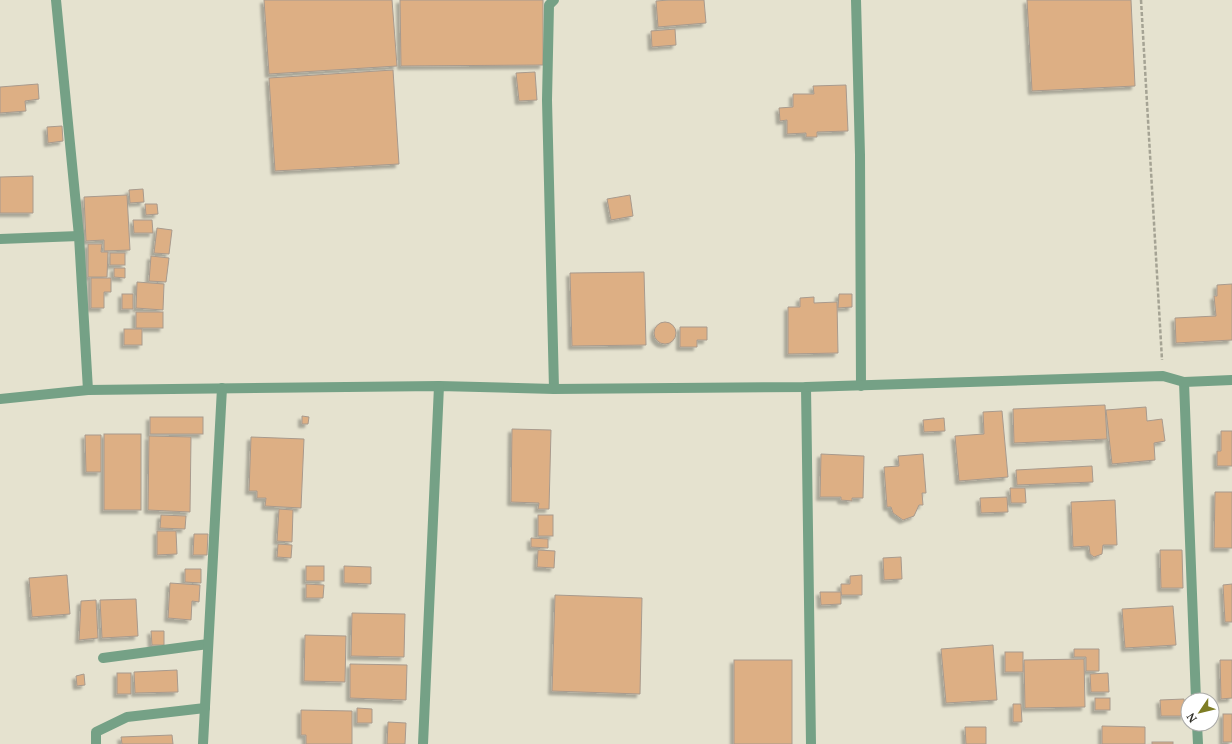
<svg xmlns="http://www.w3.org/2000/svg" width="1232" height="744" font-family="'Noto Serif',serif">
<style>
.building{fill:#ddaf84;stroke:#a89a8d;filter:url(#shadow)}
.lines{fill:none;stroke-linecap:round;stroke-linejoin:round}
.path{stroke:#a5a394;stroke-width:2.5;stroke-dasharray:4 2;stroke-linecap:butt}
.minor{stroke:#75a186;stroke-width:10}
</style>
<defs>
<filter id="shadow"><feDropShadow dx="-3.5" dy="3.5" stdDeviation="1" flood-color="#0004"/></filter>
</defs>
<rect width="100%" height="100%" fill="#e5e2cf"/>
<g class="building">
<polygon points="264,0 392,0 397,66 269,74"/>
<polygon points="400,0 543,0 543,65 401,66"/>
<polygon points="669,0 704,0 706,23 658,27 656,1"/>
<polygon points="1027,0 1131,0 1135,86 1032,91"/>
<polygon points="675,29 676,45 652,47 651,31"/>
<polygon points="393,70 399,164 275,171 269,78"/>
<polygon points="535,72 537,100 519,101 516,73"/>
<polygon points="38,84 39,99 25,101 26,111 0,113 0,87"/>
<polygon points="846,85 848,131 817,132 817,137 806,137 806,133 787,134 787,120 780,121 779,108 793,107 793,94 814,94 813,86"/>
<polygon points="62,126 63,141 48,143 47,127"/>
<polygon points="33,176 33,213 0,213 0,177"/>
<polygon points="143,189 144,202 130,203 129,190"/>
<polygon points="127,195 130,250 104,251 104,240 86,241 84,197"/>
<polygon points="630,195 633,216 611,220 607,199"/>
<polygon points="145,204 157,204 158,214 146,215"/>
<polygon points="133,220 152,220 153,233 134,233"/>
<polygon points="157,228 172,230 169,254 154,253"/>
<polygon points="88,244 102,244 101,252 108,252 107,277 88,277"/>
<rect x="110" y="253" width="15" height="12"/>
<polygon points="151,256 169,258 166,282 149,281"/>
<polygon points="114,268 125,268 125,278 114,277"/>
<polygon points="644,272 646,345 572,346 570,273"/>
<polygon points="91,278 111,278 111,292 104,292 104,308 91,308"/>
<polygon points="137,282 164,284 163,310 136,308"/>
<polygon points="1232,284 1232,340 1176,343 1175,318 1216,316 1214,296 1217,296 1217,285"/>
<rect x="122" y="294" width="11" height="15"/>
<polygon points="839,294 852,294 852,307 838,308"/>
<polygon points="814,297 814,303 837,302 838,353 788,354 788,307 800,307 800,298"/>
<rect x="136" y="312" width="27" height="16"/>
<circle cx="665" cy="333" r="11"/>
<polygon points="680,327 707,327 707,340 697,340 697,347 680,347"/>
<rect x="124" y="329" width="18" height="16"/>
<polygon points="1105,405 1107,439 1014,443 1013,409"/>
<polygon points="1146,407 1147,421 1162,419 1165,441 1154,443 1155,460 1112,464 1106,410"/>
<polygon points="1002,411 1008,477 959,481 955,436 984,434 983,412"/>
<polygon points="302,416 309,417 308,424 302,424"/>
<rect x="150" y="417" width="53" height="17"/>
<polygon points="944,418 945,431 924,432 923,420"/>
<polygon points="512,429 551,430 549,509 538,509 539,503 511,502"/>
<polygon points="1221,431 1232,431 1232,466 1217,466 1217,451 1221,451"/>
<rect x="104" y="434" width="37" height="76"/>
<polygon points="85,435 101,435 101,472 86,472"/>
<polygon points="149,436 191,437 190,512 148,510"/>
<polygon points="251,437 304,439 301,508 265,506 266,498 257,498 257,491 249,491"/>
<polygon points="821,454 864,456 863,498 852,498 852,501 841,500 841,497 820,497"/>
<polygon points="923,454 926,493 922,493 923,505 919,505 914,516 903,520 893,513 891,507 887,507 884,467 899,466 898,456"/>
<polygon points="1092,466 1093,482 1017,485 1016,470"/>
<polygon points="1010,488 1025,488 1026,503 1011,503"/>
<polygon points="1215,492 1232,492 1232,548 1214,548"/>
<polygon points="1007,497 1008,512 981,513 980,498"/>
<polygon points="1115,500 1117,545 1103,545 1102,554 1094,557 1090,554 1089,546 1073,547 1071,502"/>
<polygon points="279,509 293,510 292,542 277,541"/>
<polygon points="161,515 186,516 185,529 160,528"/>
<rect x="538" y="515" width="15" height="21"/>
<polygon points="157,531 176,531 177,554 157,555"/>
<polygon points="194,534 208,534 207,555 193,555"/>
<polygon points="531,538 548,539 548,548 531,547"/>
<polygon points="278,544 292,545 291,558 277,557"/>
<polygon points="538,550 555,551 554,568 537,567"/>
<polygon points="1160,550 1182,550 1183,588 1161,588"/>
<polygon points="901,557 902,579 884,580 883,558"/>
<rect x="306" y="566" width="18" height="15"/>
<polygon points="344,566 371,567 371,584 344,583"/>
<polygon points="185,569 201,569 201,583 185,582"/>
<polygon points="67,575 70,614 32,617 29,578"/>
<polygon points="862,575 862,595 841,595 841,584 850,584 850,576"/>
<polygon points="170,583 200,585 199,602 192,601 191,620 168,618"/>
<polygon points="306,584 324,585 323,598 306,598"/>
<polygon points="1232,584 1232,622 1225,622 1223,585"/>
<polygon points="820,592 841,592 841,604 821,605"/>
<polygon points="555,595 642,598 640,694 552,691"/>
<polygon points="136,599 138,636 102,638 100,600"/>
<polygon points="96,600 98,638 79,640 81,601"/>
<polygon points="1173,606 1176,645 1125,648 1122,609"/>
<polygon points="352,613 405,614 404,657 351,656"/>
<polygon points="151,631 164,631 164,645 152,645"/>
<polygon points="305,635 346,636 345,682 304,681"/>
<polygon points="993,645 997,700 946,703 941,649"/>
<polygon points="1074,649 1099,649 1099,671 1086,671 1086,657 1074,657"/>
<rect x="1005" y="652" width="18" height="20"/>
<polygon points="1084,659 1085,707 1025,708 1024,660"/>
<rect x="734" y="660" width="58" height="84"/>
<polygon points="1220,660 1232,660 1232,698 1221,699"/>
<polygon points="350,664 407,665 406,700 350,698"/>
<polygon points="177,670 178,692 135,693 134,672"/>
<rect x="117" y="673" width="14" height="21"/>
<polygon points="1108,673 1109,692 1091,692 1090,674"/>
<polygon points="84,674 85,685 77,686 76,676"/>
<rect x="1095" y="698" width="15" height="12"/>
<polygon points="1184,699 1185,716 1161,716 1160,700"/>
<polygon points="1013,704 1021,704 1022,722 1013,722"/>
<polygon points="357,708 372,709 372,723 357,723"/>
<polygon points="301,710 352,711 352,744 306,744 306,735 301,735"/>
<rect x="1223" y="714" width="9" height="28"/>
<polygon points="388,722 406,723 405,744 387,744"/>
<polygon points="1102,726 1145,727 1145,744 1102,744"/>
<polygon points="965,727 986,727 986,744 966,744"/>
<polygon points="172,735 173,744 122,744 121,737"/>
<rect x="1152" y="742" width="21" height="2"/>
</g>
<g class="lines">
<polyline class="path" points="1141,0 1162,360"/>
<g class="minor">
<polyline points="56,0 79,236 88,390"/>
<polyline points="856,0 860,155 861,386"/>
<polyline points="0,239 79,236"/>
<polyline points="1184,382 1196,700"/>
<polyline points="806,387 811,744"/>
<polyline points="554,389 547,100 549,5 554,0"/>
<polyline points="0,399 88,390 439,386 554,389 806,387 1163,376 1184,382 1232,380"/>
<polyline points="103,658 208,644"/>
<polyline points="1197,724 1198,744"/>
<polyline points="96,744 96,732 127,717 205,708"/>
<polyline points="203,744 222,388"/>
<polyline points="423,744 439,386"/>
</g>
</g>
<g transform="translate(1200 712) rotate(235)"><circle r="19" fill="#ffffff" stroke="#ababa8"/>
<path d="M0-3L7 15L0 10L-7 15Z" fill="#7e7d25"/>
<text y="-6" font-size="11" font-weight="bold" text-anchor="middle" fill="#2d2c25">N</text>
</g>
</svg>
